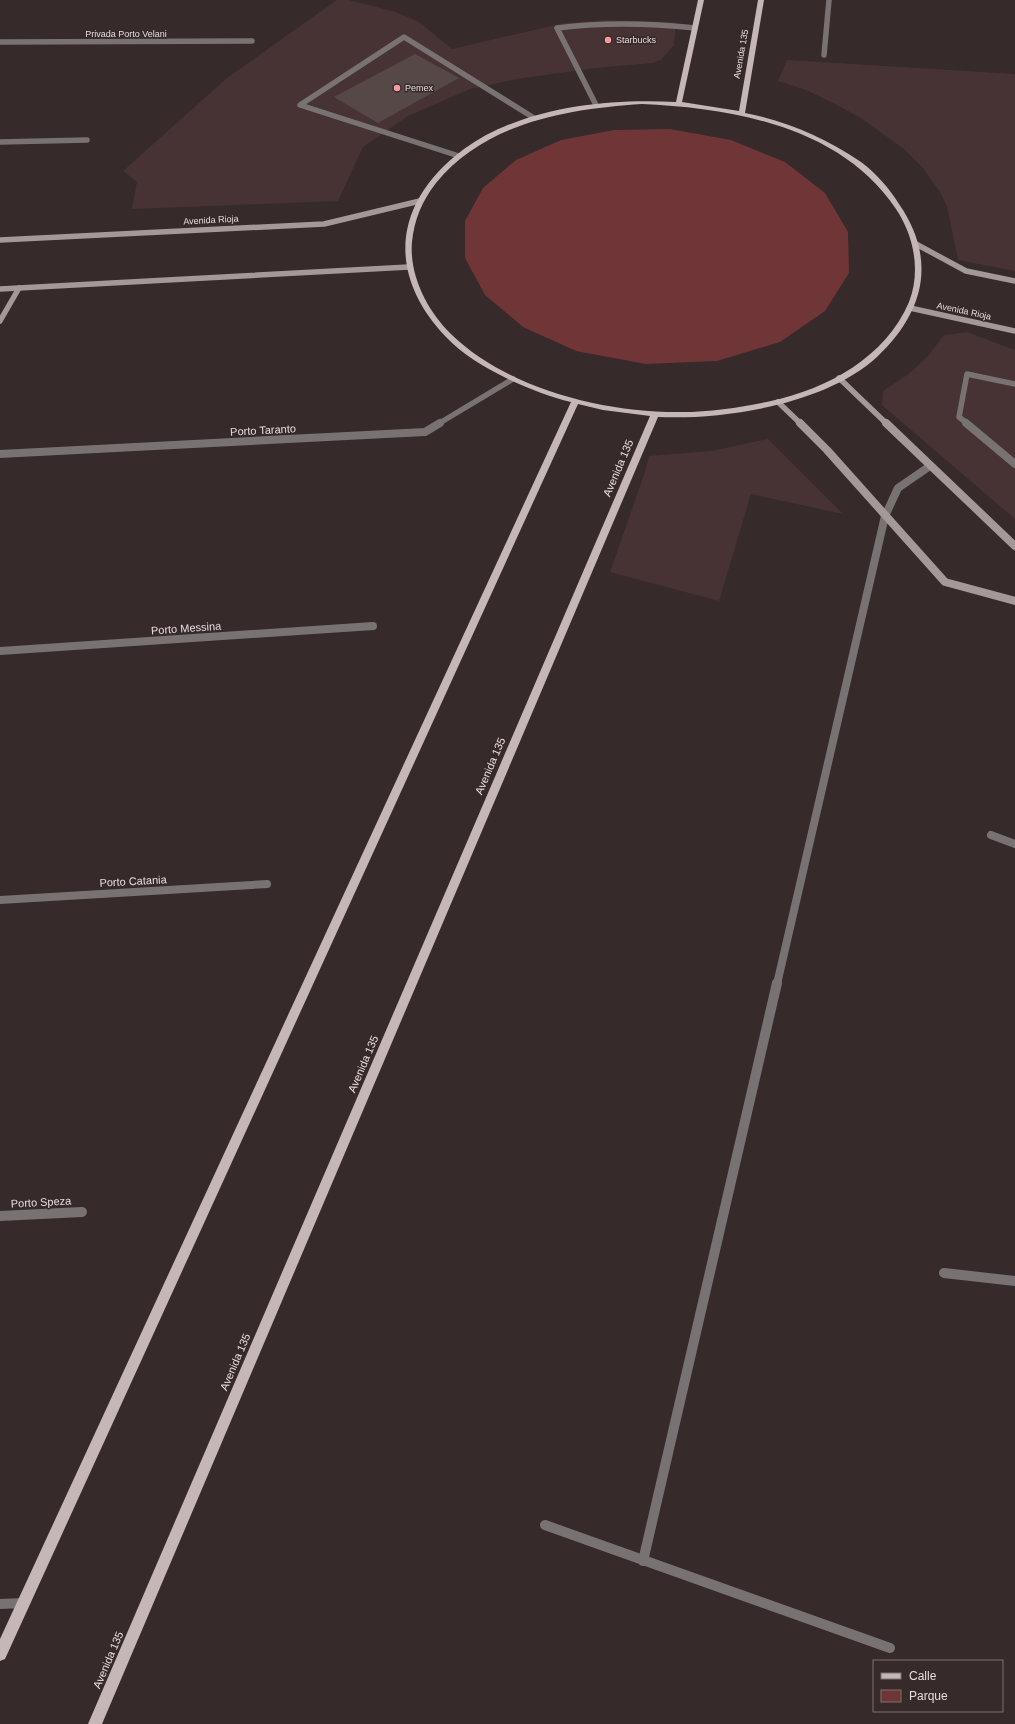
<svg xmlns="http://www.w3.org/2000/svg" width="1015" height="1724" font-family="Arial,sans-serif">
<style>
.built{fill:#473333}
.green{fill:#6f3537}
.building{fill:#564847}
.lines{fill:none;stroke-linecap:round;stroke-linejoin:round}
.lane-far1{stroke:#797272;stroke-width:5.5}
.lane{stroke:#797272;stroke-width:8}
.street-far2{stroke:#797272;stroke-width:5.5}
.street-far1{stroke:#797272;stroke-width:8}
.street{stroke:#797272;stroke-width:10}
.secondary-far1{stroke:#a49999;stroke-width:5.5}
.secondary{stroke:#a49999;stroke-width:8}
.primary{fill:#c5b7b6;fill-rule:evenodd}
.poi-dot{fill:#f59b9c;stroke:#372a2a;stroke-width:1.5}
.labels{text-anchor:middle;stroke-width:3;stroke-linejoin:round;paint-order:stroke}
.far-street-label{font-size:9px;fill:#e5dcdc;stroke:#372a2a}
.far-poi-label{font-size:9px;fill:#e5dcdc;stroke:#372a2a;text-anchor:start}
.street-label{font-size:11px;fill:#e5dcdc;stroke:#372a2a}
</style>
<rect width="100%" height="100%" fill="#372a2a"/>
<g class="built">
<polygon points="337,0 349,0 396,12 419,22 452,49 564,23 605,20 676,22 674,45 661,60 652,63 596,68 517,79 470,89 408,116 363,147 338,201 132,209 137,182 123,171 227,78"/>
<polygon points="787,60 1015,74 1015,271 958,260 947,206 940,192 923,168 904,149 861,118 835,104 806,90 778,81"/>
<polygon points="967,332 1015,350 1015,519 882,405 883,391 910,373 928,356 944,335"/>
<polygon points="768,439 843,514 751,494 719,601 610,572 645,472 649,456 711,451"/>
</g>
<polygon class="green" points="670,129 731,140 785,162 825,193 848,232 849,273 825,311 780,342 717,361 646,364 576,351 523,327 485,295 465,258 465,221 483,188 516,160 561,140 614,130"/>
<polygon class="building" points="415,54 459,78 378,123 334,97"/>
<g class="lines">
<g class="lane-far1">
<path d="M596,105L557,28C603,22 649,23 695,28"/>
<polyline points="459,156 300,105 404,37 534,118"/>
<polyline points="968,424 959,417 967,374 1015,384"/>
</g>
<polyline class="lane" points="966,423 1015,464"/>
<g class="street-far2">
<polyline points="0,42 252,41"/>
<polyline points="824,55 829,0"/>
<polyline points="0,142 87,140"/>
<polyline points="438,424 513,379"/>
</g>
<g class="street-far1">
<polyline points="0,454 425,432 440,423"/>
<polyline points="0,651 373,626"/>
<polyline points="991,835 1015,844"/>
<polyline points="0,900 267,884"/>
<polyline points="777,984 885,516 898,488 930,466"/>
</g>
<g class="street">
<polyline points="0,1216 82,1212"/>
<polyline points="944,1273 1015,1281"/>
<polyline points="545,1525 890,1648"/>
<polyline points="643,1561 777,983"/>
<polyline points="0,1604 24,1603"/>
</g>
<g class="secondary-far1">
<polyline points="0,240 324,224 420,201"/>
<polyline points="916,244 966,271 1015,281"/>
<polyline points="0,289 409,267"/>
<polyline points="910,308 1015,331"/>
<polyline points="0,321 19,288"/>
<polyline points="839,378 887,424"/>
<polyline points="778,402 801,424"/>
</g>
<g class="secondary">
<polyline points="800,423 827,450 945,582 1015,601"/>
<polyline points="886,423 1015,546"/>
</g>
<path class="primary" d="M698,0H704L682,102L739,111L758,0H764L745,113C786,121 826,138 861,162C876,173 889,188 899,204C937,259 925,312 877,357C826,404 725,420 658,417L102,1724H88L650,416L603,410L578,404L5,1659L0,1661V1639L571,402C531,392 474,367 446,337C385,273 394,201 464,149C522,107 607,98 676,102ZM642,104C734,108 841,127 896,209C914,236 921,271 909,302C886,357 827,389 771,401C742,407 712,412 681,412C605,413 508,389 452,335C428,312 409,276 412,242C414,220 422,201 436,183C486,122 568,109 642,104Z"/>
</g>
<g class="poi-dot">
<circle cx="608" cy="40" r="4"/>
<circle cx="397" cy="88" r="4"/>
</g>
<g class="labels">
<g class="far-street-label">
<text x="126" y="37">Privada Porto Velani</text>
<text transform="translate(741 54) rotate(-80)" y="3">Avenida 135</text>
<text transform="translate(211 220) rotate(-3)" y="3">Avenida Rioja</text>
<text transform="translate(964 311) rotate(12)" y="3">Avenida Rioja</text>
</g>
<g class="far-poi-label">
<text x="616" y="43">Starbucks</text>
<text x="405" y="91">Pemex</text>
</g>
<g class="street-label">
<text transform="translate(263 430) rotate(-3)" y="4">Porto Taranto</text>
<text transform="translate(618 468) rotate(-67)" y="4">Avenida 135</text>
<text transform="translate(186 628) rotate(-4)" y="4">Porto Messina</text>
<text transform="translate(490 766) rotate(-67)" y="4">Avenida 135</text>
<text transform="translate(133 881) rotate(-3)" y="4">Porto Catania</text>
<text transform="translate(363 1064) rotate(-67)" y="4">Avenida 135</text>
<text transform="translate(41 1202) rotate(-3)" y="4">Porto Speza</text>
<text transform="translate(235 1362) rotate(-67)" y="4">Avenida 135</text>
<text transform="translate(108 1660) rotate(-67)" y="4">Avenida 135</text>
</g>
</g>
<rect x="873" y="1660" width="130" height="52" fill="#372a2a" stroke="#7d7171"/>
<rect x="881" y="1673" width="20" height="6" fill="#c5b7b6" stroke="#7d7171"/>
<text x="909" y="1680" font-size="12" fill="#e5dcdc">Calle</text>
<rect x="881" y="1690" width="20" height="12" fill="#6f3537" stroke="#7d7171"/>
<text x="909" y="1700" font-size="12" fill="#e5dcdc">Parque</text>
</svg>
